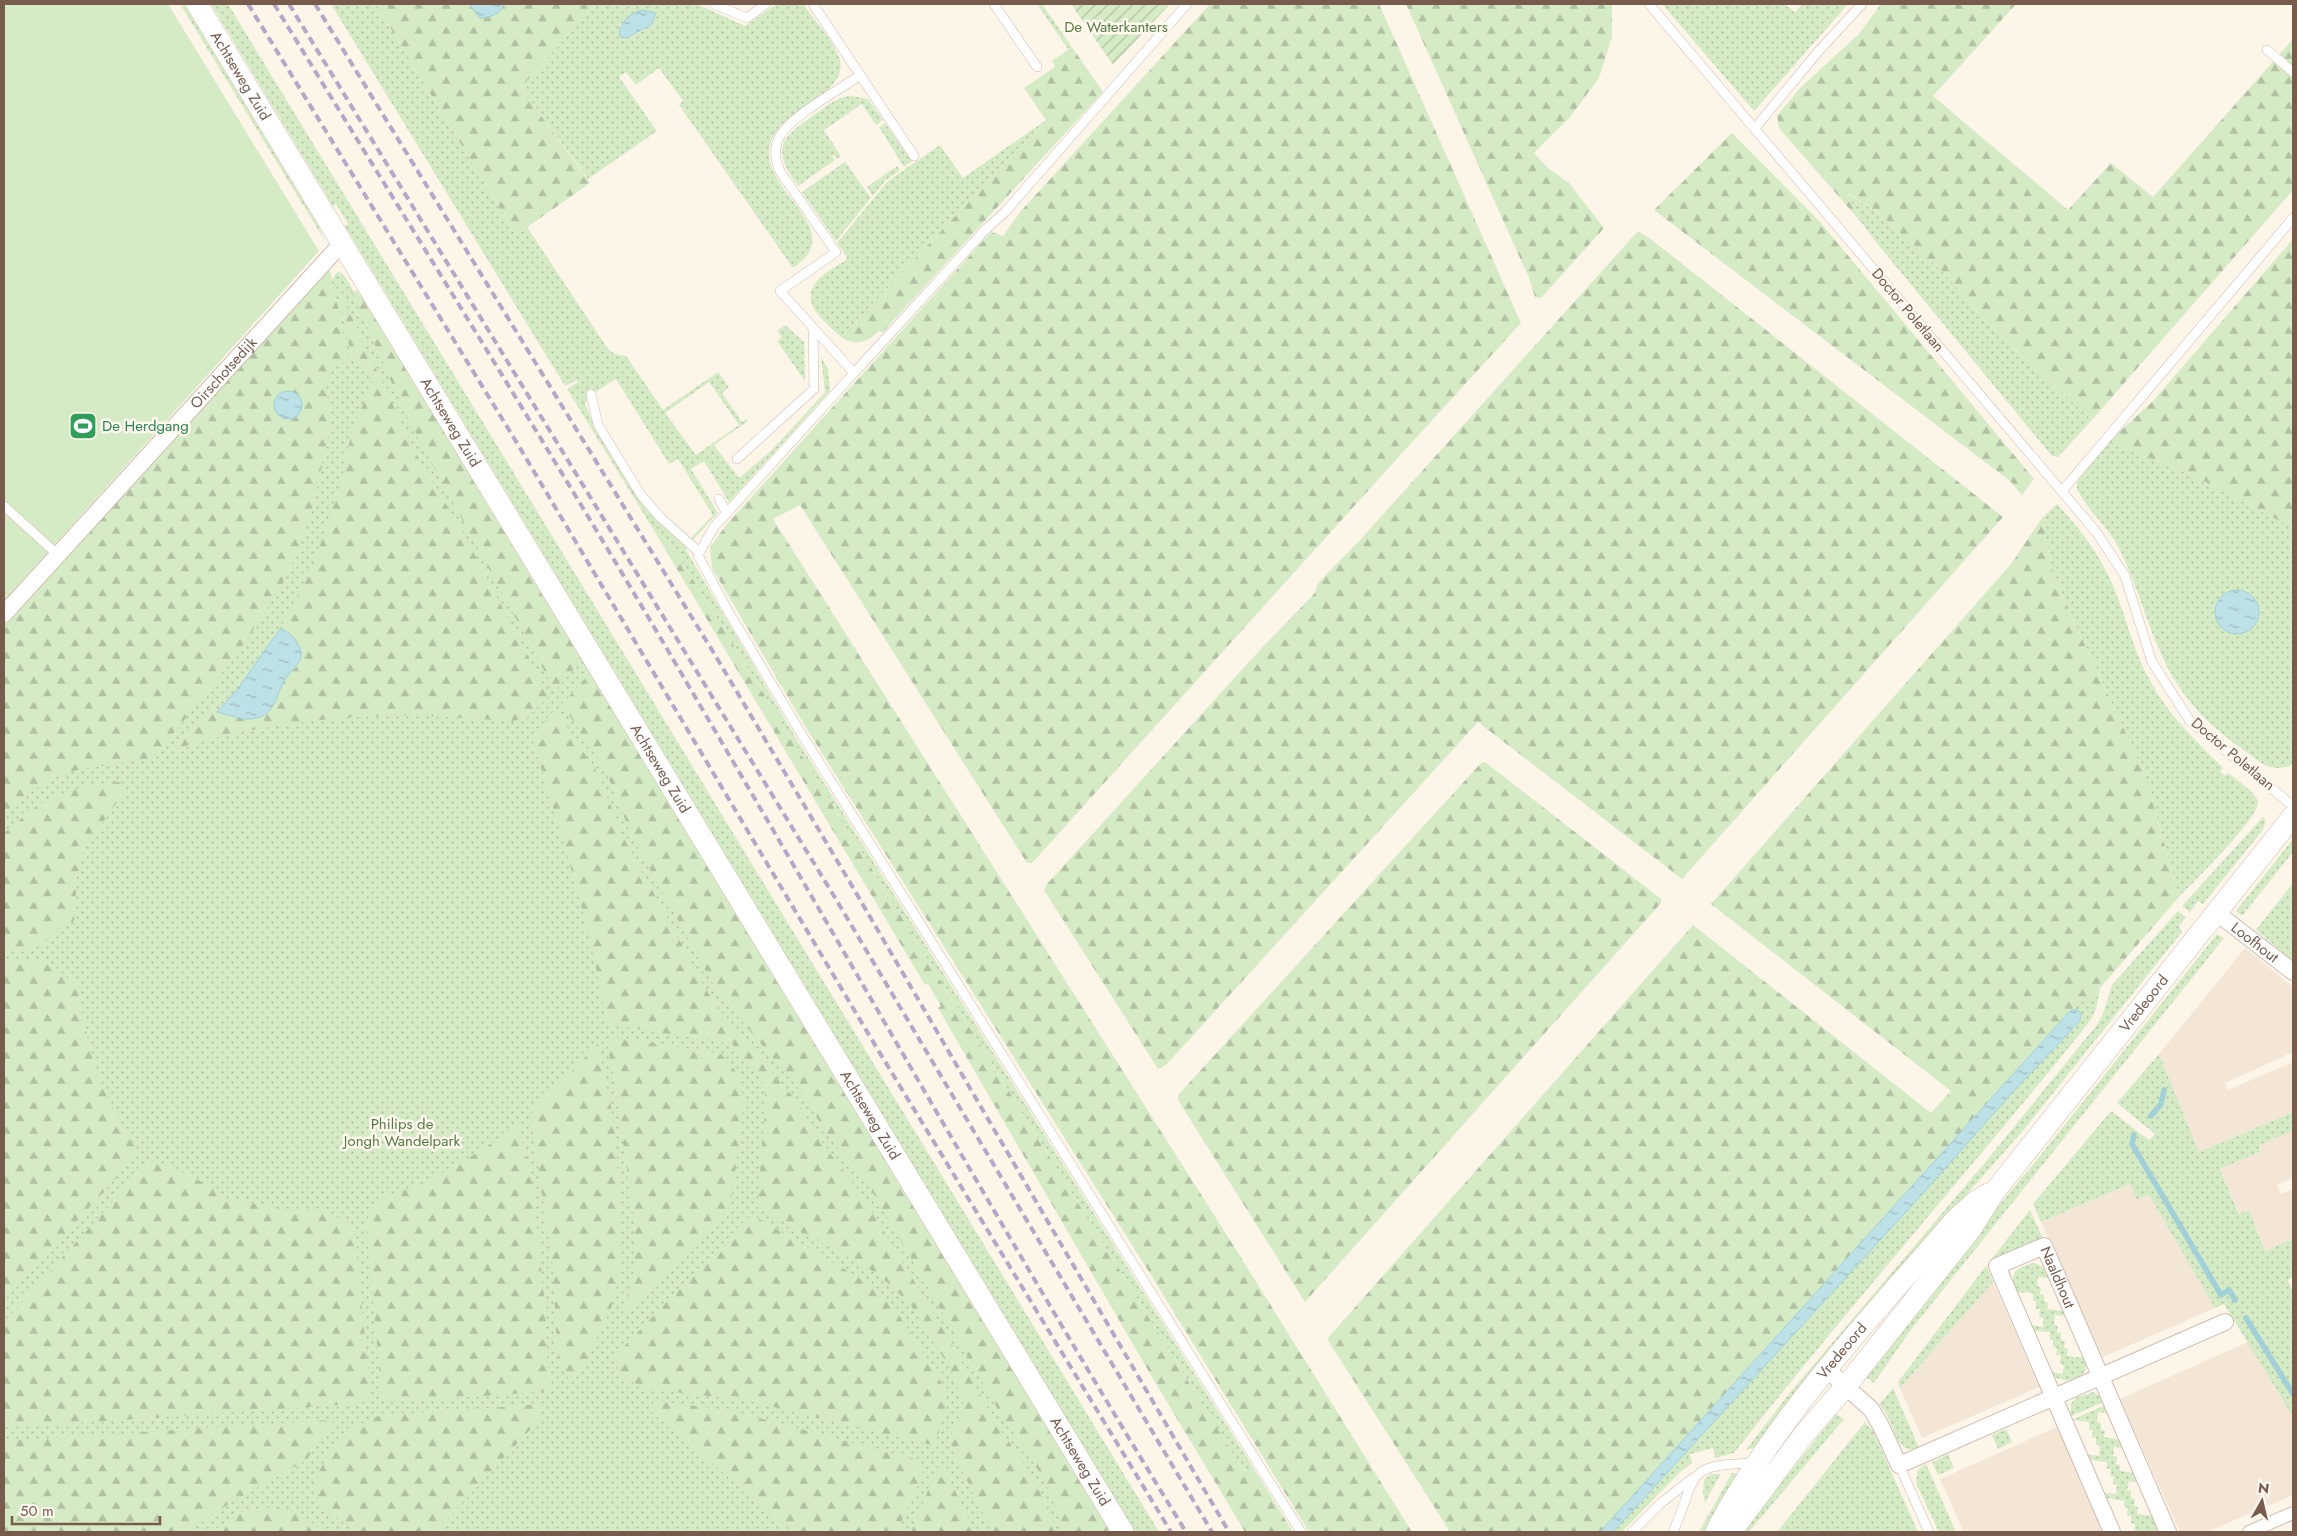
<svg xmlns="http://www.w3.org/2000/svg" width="2297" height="1536" font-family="Jost,sans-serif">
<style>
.residential{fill:#f4e6d7}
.grass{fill:url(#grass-dots);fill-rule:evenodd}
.forest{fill:url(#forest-firs)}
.garden{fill:url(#garden-furrows)}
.pitch{fill:#d5ebc6}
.water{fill:url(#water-ripples);stroke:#a2d0d8}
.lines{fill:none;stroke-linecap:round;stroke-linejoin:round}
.stream{stroke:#a2d0d8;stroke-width:5.5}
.service-casing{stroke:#cfbcae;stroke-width:10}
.pedestrian-casing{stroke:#cfbcae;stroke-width:14}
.minor-casing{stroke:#cfbcae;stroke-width:18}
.tertiary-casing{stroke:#cfbcae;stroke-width:22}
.service{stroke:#fff;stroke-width:9}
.pedestrian{stroke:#fff;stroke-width:12}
.minor{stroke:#fff;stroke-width:16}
.tertiary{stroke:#fff;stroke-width:21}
.rail{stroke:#b7a6c7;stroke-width:4;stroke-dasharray:8 5;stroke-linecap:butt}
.labels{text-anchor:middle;stroke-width:5;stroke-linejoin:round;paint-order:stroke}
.park-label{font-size:15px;fill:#547d43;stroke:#fff8ef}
.street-label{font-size:15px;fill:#775b4c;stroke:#fff8ef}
.leisure-label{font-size:15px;fill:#27864d;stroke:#fff8ef;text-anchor:start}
</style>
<defs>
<pattern id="grass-dots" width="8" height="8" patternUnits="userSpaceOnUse" patternTransform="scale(1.25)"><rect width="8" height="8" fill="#d5ebc6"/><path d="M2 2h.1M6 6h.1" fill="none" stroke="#b2c1a3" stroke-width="1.8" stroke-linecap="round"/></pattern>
<pattern id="forest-firs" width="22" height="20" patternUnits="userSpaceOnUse" patternTransform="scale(1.25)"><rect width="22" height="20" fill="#d5ebc6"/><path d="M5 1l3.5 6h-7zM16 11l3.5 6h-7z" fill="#b2c1a3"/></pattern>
<pattern id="garden-furrows" width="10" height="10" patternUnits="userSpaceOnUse" patternTransform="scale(1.25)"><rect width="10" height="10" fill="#d5ebc6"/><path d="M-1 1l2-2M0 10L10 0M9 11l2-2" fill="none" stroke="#b2c1a3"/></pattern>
<pattern id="water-ripples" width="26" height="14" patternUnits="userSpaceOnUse" patternTransform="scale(1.25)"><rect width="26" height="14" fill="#bce1e7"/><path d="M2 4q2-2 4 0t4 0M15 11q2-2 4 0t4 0" fill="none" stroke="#9eb9bd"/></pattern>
</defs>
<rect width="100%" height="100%" fill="#fcf5e8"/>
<g class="residential">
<polygon points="2245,948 2293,987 2293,1052 2225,1083 2228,1090 2293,1062 2293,1112 2199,1152 2159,1054"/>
<polygon points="2293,1131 2293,1178 2277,1185 2281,1194 2293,1189 2293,1239 2265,1251 2249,1210 2240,1214 2220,1169 2260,1152 2258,1145"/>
<polygon points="2130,1184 2149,1195 2215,1308 2101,1358 2041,1222"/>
<polygon points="1993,1282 2039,1387 1922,1438 1900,1388"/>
<polygon points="2248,1342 2293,1417 2293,1495 2207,1532 2180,1532 2120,1399"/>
<polygon points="2057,1427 2104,1532 1964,1532 1940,1479"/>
</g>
<g class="grass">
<polygon points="180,4 184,4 318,225 325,241"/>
<polygon points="211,4 228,4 1159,1532 1135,1532 345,226 348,224 336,204 333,206"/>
<path d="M331,4H376L516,235L527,227L608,349L615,354L626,356L663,410L718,372L729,387L722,393L742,422L747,419L748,421L714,445L739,478L772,450L825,392L821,357L828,369L830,391L729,502L704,461L691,469L718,513L693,540L691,538L713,515L678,459L669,464L616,379L589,396L585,404L595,428L646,509L687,548L686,550L796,738L1256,1472L1243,1470L671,544L653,529L567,389L578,382L577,380L565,386ZM709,382L739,425L696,455L665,413Z"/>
<path d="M595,4H697L745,26L777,4H803C814,20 832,38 839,57C853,99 768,107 769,155C771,196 847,232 793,268L679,105L683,101L659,68L636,85L626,72L619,77L657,131L588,179L521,88ZM635,12L652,23L642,31L626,38L620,26Z"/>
<polygon points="1037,4 1042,4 1072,47 1068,49"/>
<polygon points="1662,4 1784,4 1795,12 1802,4 1848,4 1754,111"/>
<path d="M851,96L868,99L883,120L876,125L862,104L824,130L841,156L837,159L834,155L832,156L835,160L798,186C770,146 781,138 817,113C827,106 838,96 851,96Z"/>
<path d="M1046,120L841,337C826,323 798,303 817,281C825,272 837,266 846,260L847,257L837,243L888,181L940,145L963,178Z"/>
<polygon points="885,123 912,161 904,167 879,127"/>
<polygon points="845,162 871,198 836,241 802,192"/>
<polygon points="897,166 900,170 886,180 873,196 867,187"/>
<polygon points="1847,193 1881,215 1945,274 1992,328 2092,420 2058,457 2052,456 1880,247 1861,222"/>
<polygon points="338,271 344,275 354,292 358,290 1110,1532 4,1532 4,665 316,302"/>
<polygon points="785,325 804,342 805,381 777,341 782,337 777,331"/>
<path d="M2108,442L2192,475L2293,528L2292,765C2271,773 2262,764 2245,751C2210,727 2180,697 2163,658C2146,622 2137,584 2119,548C2108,527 2088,511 2077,489V479ZM2235,590L2242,591L2255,626L2243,633L2229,632L2228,592Z"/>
<path d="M2057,504C2079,528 2098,552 2111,581C2126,615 2133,652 2152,684C2170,717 2197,742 2223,768L2220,772L2226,776L2228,773C2239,782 2252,789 2258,801C2259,819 2194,881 2179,897L2146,777L2054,578L2042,518Z"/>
<polygon points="2263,817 2266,821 2262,831 2203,904 2198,901 2190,912 2182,906"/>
<polygon points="2293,839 2293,852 2242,916 2236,911"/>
<polygon points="2293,883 2293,961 2256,930"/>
<polygon points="2178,911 2186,917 2179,926 2182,932 2021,1133 1951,1212 1763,1445 1746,1450 1788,1395 1988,1159 2096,1026 2103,1014 2112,985"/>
<polygon points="2217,934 2224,938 1910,1331 1874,1383 1864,1376 1900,1325 2039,1157"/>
<path d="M2100,988L2096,1009L2090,1021C1973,1167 1849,1306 1734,1453L1715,1458L1713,1448L1690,1454L1692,1463L1679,1473L1622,1532H1613L1926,1190L2010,1095L2080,1021L2082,1017L2076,1009L2070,1011Z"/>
<polygon points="2159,1054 2199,1152 2293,1112 2293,1131 2259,1145 2260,1152 2220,1169 2239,1214 2249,1210 2265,1251 2293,1239 2293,1277 2288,1280 2293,1292 2293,1417 2224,1304 2215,1308 2149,1195 2137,1200 2130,1184 2041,1222 2033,1204 2111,1111 2149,1140 2155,1134 2117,1103"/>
<polygon points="2030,1210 2043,1239 1990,1262 1990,1261"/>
<path d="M2033,1263C2042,1265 2046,1269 2049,1278L2038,1277L2037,1286L2041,1287L2040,1294L2044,1295V1301L2048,1303L2047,1309L2064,1311L2066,1316L2055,1315L2054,1324L2058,1326L2057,1333H2061V1340L2065,1341L2064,1348L2068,1349L2067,1356L2085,1358C2093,1378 2064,1386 2052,1375V1372L2063,1374L2064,1366L2060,1363L2061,1355H2056L2057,1348L2053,1347V1340H2050V1332L2033,1331L2031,1325L2043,1327V1318L2039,1317L2040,1309H2036V1301H2033V1293L2016,1292C2009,1274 2014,1268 2033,1263Z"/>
<polygon points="1986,1266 1993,1282 1900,1388 1898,1382"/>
<path d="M1893,1388L1919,1448C1893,1457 1895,1417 1879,1405Z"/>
<polygon points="2093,1392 2100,1396 2104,1402 2071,1416 2071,1404 2076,1398"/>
<polygon points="2105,1405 2109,1413 2098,1412 2097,1422 2101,1423 2101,1430 2105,1431 2104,1437 2121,1440 2125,1448 2114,1447 2113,1456 2117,1457 2116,1464 2120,1465 2120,1471 2136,1473 2140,1483 2129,1481 2127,1490 2131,1491 2131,1498 2135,1499 2134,1506 2138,1507 2137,1514 2154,1516 2158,1526 2156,1532 2134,1532 2135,1524 2131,1523 2131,1516 2127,1516 2128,1508 2124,1507 2124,1501 2107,1498 2105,1493 2116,1494 2117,1485 2113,1484 2114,1477 2110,1476 2111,1469 2107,1469 2107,1462 2090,1460 2087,1454 2099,1456 2100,1446 2096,1445 2096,1438 2092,1437 2093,1430 2089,1430 2089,1422 2072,1420"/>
<polygon points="1836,1414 1844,1419 1749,1532 1743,1532"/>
<polygon points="1865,1422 1873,1431 1918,1532 1777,1532"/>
<polygon points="2006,1429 2012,1442 1998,1449 1992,1435"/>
<polygon points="1948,1454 1954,1468 1938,1475 1932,1462"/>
<polygon points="1925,1464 1926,1464 1956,1532 1939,1532 1916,1483 1918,1470"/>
<polygon points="1722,1473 1721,1473 1705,1503 1703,1492 1704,1480 1711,1474"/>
<polygon points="1732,1473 1743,1473 1706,1532 1699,1532"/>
</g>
<g class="forest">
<polygon points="376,4 472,4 471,7 502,9 504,4 595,4 521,88 590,183 516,235"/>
<polygon points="1210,4 1379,4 1521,323 1403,452 1032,863 1027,863 800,505 773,519 1240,1256 1412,1532 1309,1532 1151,1275 808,731 712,568 710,547 727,524 991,232 1003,236 1021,211"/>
<polygon points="1406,4 1612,4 1612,37 1599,78 1570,117 1534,153 1548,168 1569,183 1604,228 1541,298 1535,297 1529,278"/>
<polygon points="1881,4 2016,4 1933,96 2068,210 2111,163 2153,197 2293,39 2293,190 2092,420 1992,328 1945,274 1881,215 1848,193 1861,222 1779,128 1777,116 1801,87 1859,34"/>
<path d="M1072,47L1103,92L882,333L879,331C867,343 856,346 841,337L1046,120L1024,88L1055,67L1052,61Z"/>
<polygon points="1732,133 1820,222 2034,479 2022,495 2010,481 1654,210"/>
<polygon points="1638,231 1652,240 2003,517 1682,879 1478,722 1166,1065 1158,1069 1044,890 1047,884 1258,652 1314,594 1319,582 1360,540"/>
<polygon points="2293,239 2293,528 2192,475 2108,442 2153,401"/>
<polygon points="326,269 330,271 349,360 333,368 326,385 331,424 313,506 295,558 277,593 238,653 164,745 147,759 77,770 48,780 4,812 4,623 322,271"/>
<polygon points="344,275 354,292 358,290 582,660 555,691 407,417"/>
<path d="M340,292L415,452L466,538L549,696L527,718L512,721C469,719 425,714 382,716C312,718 241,729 175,749L211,706L217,712L262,716L272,710L283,682L297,666L302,651L290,633L280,629L313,566L341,483L352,430L373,381L363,365L352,359L338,293Z"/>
<polygon points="2042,518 2054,578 2146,777 2179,897 2100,988 2070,1011 1600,1532 1446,1532 1449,1530 1327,1339 1693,925 1931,1113 1951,1091 1711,904 2011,564"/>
<polygon points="653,529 671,544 1243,1470 1256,1472 1293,1532 1245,1532 1152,1377 938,1008 941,1006 928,984 925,985"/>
<polygon points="590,673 1048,1429 1108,1529 1106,1532 1065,1532 1044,1479 998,1409 872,1191 825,1132 806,1097 718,993 633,839 606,772 562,704"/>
<path d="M555,709L599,775L621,833L712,1000L798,1103L817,1136L862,1195L949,1339L997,1425L1034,1478L1057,1532H992L952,1450L951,1434L960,1418L963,1403L951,1370L910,1304L878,1274L757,1207L766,1099L762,1081L732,1044L606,1024C592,926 559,831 532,737Z"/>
<polygon points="1485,762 1661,899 1661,903 1305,1302 1178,1100 1179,1094 1481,763"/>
<path d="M113,781L122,783L125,786L124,792L84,850L77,877L74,921C49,928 59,931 43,944C34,951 15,949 4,950V833L39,804L70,790Z"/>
<path d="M39,960H44L56,975L75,980L78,984C87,1050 100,1093 137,1149L136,1156L4,1301V962Z"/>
<polygon points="614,1037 721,1054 738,1074 744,1100 731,1205 622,1317 635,1267 634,1223 616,1089 606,1039"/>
<polygon points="598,1044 613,1116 620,1192 622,1264 611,1309 580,1373 571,1383 561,1366 557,1351 553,1268 531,1118 533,1111"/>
<polygon points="519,1125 533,1186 545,1307 548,1372 551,1391 388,1403 382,1397 366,1226 370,1210 379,1200 419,1184 458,1165"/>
<polygon points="153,1162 168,1165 220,1191 224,1198 281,1209 319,1209 349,1223 355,1232 370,1393 367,1403 4,1428 4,1322 147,1164"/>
<polygon points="751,1214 870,1284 899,1315 938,1375 947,1399 938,1436 932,1445 749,1401 642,1388 619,1374 615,1356"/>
<polygon points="655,1401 729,1410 918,1460 922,1464 923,1473 897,1532 793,1532 653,1413 649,1406"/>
<polygon points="531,1405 538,1406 541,1412 539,1420 435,1532 355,1532 322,1505 316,1496 315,1485 319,1471 328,1455 358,1426 371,1418 384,1415"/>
<polygon points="330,1420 335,1424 305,1461 235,1500 187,1532 4,1532 4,1441"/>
<polygon points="941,1465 944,1468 975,1532 911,1532 937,1468"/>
<polygon points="273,1507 300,1514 325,1532 211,1532 241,1512"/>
</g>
<polygon class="garden" points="1071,4 1170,4 1113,65"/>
<polygon class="pitch" points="4,4 168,4 319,251 4,601"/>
<g class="water">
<path d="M472,4H504C499,15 491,17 480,18L471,7Z"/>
<path d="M642,10L656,13L651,25L626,38L621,37L619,34C621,22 630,13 642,10Z"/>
<circle cx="288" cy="405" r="14"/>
<circle cx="2237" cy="612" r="22"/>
<path d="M280,629C289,632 292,635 297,643C309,660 292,667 284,681C275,697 275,717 251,719C241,720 227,714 217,712L237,690Z"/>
<polygon points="2076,1009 2081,1013 2080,1021 2010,1095 1926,1190 1613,1532 1600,1532 2070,1011"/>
</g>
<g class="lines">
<g class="stream">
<polyline points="2151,1116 2161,1104 2164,1090"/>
<polyline points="2134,1135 2132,1144 2221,1295 2229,1290 2235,1300"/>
<polyline points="2246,1318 2293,1394"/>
</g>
<defs>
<g id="service">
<polyline points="714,4 747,18 766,4"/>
<polyline points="813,4 914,156"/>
<polyline points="994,4 1037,67"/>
<polyline points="1649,4 2097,533 2125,576 2152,662 2190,721 2293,806"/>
<polyline points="2267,50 2293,72"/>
<path d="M859,76C840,89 790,117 780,136C773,148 775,162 781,173L836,252L780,291L854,373L714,527L698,555L728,611L802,735L1301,1532"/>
<polyline points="1755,128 1817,53 1862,4"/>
<polyline points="854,373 985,230 1005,212 1187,4"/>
<polyline points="591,394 598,425 641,495 661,518 699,552"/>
<polyline points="737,459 814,389 813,329"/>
<polyline points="2063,490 2293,218"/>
<polyline points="719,499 727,513"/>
<polyline points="4,506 58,555"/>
<polyline points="1899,1465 1929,1532"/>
<polyline points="1632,1532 1661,1503 1693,1478"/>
<path d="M1673,1532C1699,1473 1682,1465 1756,1463"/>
</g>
<polyline id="pedestrian" points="2249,1532 2293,1513"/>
<g id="minor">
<path id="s1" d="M4,614L342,243"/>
<path id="s2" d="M2217,913L2293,972"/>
<polyline points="1826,1369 1871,1409 1881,1426 1899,1465 2225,1322"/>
<path id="s3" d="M2112,1532L1997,1266L2044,1246L2168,1532"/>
</g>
<g id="tertiary">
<path id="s4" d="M197,4L1123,1532"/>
<path id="s5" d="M1716,1532C1729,1504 1748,1477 1765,1451C1821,1369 1890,1296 1955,1220L1976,1201L1988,1194"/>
<path id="s6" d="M1731,1532L1806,1432L1846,1386L1971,1229L1995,1191L2293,816"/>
</g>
</defs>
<use href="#service" class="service-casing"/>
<use href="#pedestrian" class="pedestrian-casing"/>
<use href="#minor" class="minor-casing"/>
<use href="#tertiary" class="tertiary-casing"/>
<use href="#service" class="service"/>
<use href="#pedestrian" class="pedestrian"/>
<use href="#minor" class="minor"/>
<use href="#tertiary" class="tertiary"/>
<g class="rail">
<polyline points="248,4 517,443 875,1045 1171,1532"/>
<path d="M274,4C417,238 563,470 701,707C863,982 1019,1260 1186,1532"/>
<polyline points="289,4 834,896 1212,1532"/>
<polyline points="315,4 715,655 845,874 1229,1532"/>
</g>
</g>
<defs>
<symbol id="stadium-square" viewBox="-11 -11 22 22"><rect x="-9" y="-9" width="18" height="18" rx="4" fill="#2e9e5b" stroke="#fff8ef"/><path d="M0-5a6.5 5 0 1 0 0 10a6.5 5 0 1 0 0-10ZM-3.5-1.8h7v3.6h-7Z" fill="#fff"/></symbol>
</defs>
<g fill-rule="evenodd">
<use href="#stadium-square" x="67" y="410" width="32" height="32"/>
</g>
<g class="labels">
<g class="park-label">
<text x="1116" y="32">De Waterkanters</text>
<text x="402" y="1129">Philips de<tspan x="402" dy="17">Jongh Wandelpark</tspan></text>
</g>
<g class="street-label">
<text dy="5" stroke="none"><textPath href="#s4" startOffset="84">Achtseweg Zuid</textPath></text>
<text transform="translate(1908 310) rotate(50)" y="5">Doctor Poletlaan</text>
<text dy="5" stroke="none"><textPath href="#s1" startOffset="326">Oirschotsedijk</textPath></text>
<text dy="5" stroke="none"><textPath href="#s4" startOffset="489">Achtseweg Zuid</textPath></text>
<text transform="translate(2233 754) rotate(40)" y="5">Doctor Poletlaan</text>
<text dy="5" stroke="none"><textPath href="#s4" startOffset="894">Achtseweg Zuid</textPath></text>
<text dy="5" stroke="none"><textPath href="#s2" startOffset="48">Loofhout</textPath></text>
<text dy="5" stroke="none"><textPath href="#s6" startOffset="671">Vredeoord</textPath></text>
<text dy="5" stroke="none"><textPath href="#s4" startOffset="1299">Achtseweg Zuid</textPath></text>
<text dy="5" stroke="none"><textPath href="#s3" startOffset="375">Naaldhout</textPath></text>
<text dy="5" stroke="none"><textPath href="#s5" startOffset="221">Vredeoord</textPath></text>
<text dy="5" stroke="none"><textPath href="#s4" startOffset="1704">Achtseweg Zuid</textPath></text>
</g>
<g class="leisure-label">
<text x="102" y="431">De Herdgang</text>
</g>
</g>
<rect width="2297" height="1536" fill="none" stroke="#775b4c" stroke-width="10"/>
<g transform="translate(2262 1501) rotate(8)" stroke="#fff8ef" stroke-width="4" paint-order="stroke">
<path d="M0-4L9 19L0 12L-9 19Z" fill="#775b4c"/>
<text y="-8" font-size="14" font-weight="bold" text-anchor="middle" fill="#775b4c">N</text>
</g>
<path d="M12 1516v8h148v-8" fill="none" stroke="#775b4c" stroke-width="2.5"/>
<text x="20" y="1516" font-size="15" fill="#775b4c" stroke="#fff8ef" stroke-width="4" paint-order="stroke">50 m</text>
</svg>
